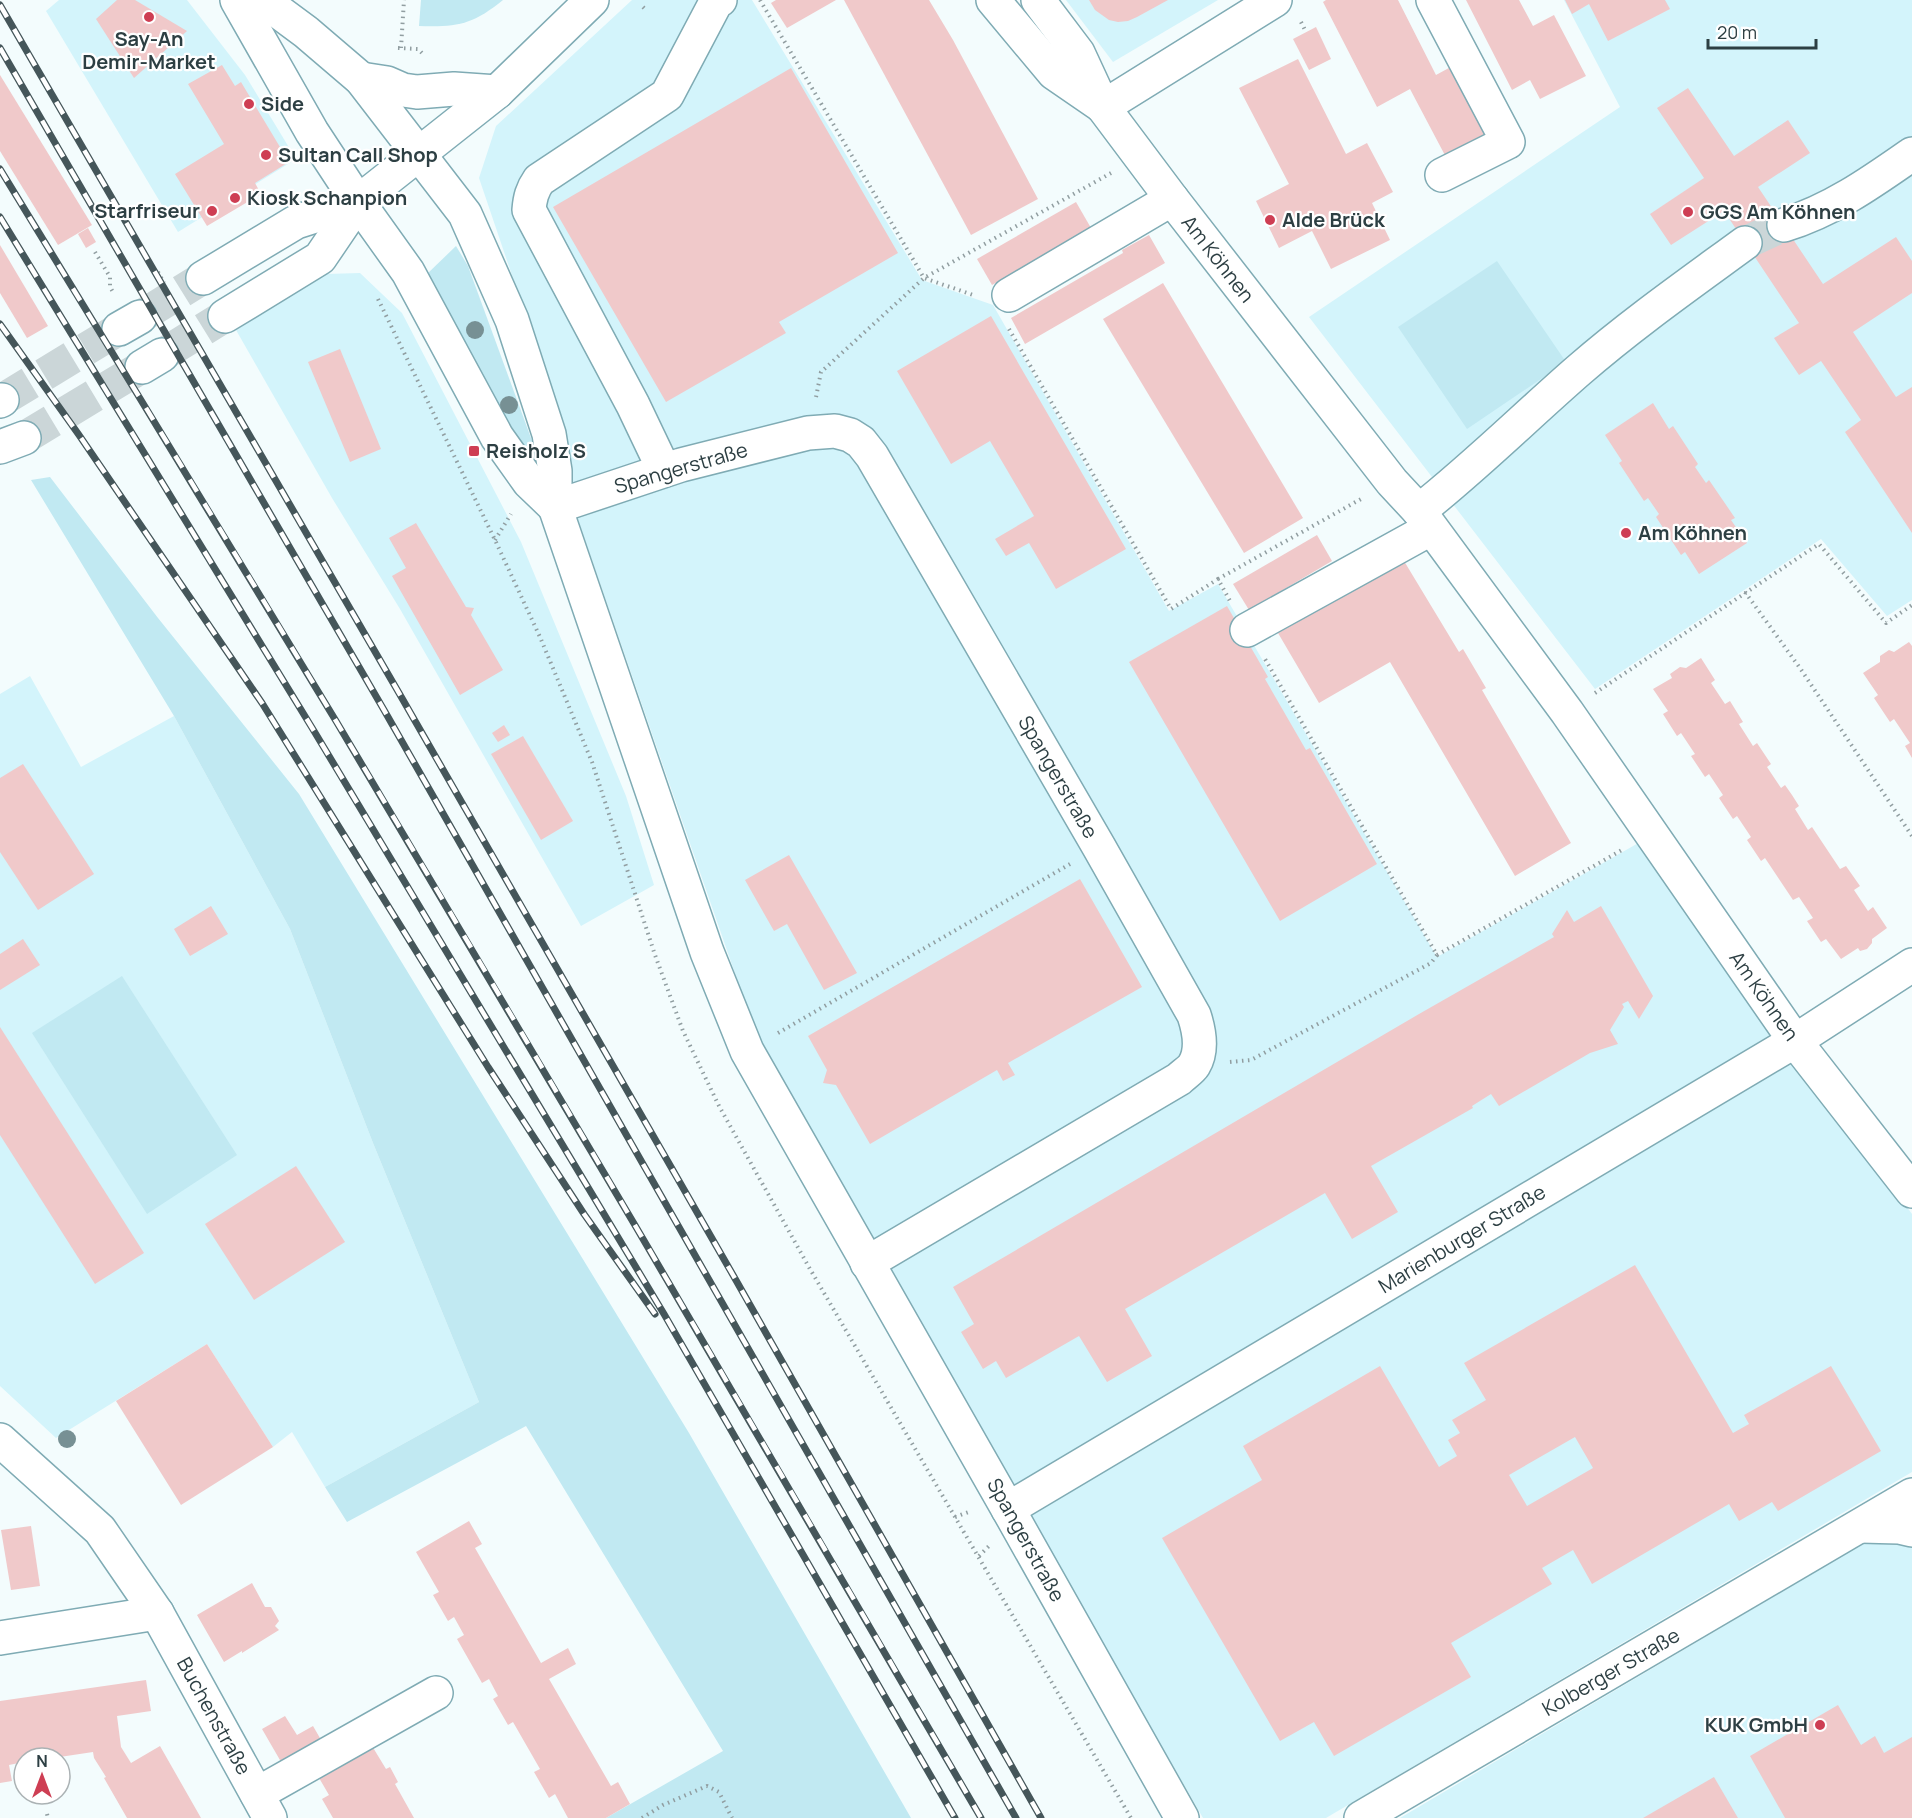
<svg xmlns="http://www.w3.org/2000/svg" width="1912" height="1818" font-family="Manrope,sans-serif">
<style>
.built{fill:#d3f4fb}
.green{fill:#c1e9f2}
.building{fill:#f0c9ca;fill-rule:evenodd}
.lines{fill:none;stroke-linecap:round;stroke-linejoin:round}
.minor-tunnel{stroke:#cbd6d8;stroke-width:33;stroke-dasharray:33 16;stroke-linecap:butt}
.minor-casing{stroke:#7fabb4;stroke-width:36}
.path{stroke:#919ea1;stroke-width:4;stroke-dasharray:1.5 4.5;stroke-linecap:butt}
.minor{stroke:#fff;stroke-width:33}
.rail-casing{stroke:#45565a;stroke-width:7}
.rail{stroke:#fff;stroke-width:4.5;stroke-dasharray:14;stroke-linecap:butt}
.tree{fill:#779094}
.poi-dot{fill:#ce3e53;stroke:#fff;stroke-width:2}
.labels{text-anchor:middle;stroke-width:4.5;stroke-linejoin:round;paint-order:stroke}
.poi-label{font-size:20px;font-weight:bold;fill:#2d3f43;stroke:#fff;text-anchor:start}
.street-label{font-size:20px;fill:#2d3f43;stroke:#fff}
</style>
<rect width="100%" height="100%" fill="#f3fcfd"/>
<g class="built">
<polygon points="59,0 187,0 245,75 296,159 178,232 46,11"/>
<polygon points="632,0 752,0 922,280 993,305 1169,611 1218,584 1437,957 1649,837 1788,1039 1013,1489 758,1040 575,511 562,423 479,178 496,126"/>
<polygon points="1066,0 1218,0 1113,62"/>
<polygon points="1564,0 1912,0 1912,600 1887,616 1821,539 1595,689 1309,317 1620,107"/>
<polygon points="360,273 402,313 521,542 626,796 654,885 581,926 400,609 332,498 236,330 326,274"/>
<polygon points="30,676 81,767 174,716 290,929 373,1143 479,1402 325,1487 292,1432 273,1447 207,1344 56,1438 0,1386 0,694"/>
<polygon points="1793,1052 1912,1214 1912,1472 1326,1818 1203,1818 1025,1509"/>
<polygon points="1881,1533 1912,1541 1912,1818 1400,1818"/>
</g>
<g class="green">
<path d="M421,0H503C472,25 458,27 419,26Z"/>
<polygon points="456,246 468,266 535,449 532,457 525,459 426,275"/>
<polygon points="1497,261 1566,362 1467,429 1398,327"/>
<polygon points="50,477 158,618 299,794 689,1433 911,1818 606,1818 723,1751 526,1426 347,1522 325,1487 479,1402 373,1143 290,929 174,716 31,480"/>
<polygon points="122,976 237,1155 147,1214 32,1033"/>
</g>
<g class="building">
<polygon points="117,0 135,0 187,31 134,78 96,19"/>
<polygon points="776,0 836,0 787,28 771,3"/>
<polygon points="844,0 929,0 953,40 1038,199 971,235"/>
<polygon points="1089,0 1168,0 1137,17 1128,21 1118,22 1109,20 1095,10"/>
<polygon points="1326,0 1398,0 1436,75 1458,63 1495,137 1448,161 1410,89 1377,107 1323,2"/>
<polygon points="1466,0 1519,0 1533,26 1554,15 1586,76 1540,99 1530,80 1512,90"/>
<polygon points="1565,0 1665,0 1670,9 1608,41 1589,4 1572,14"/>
<polygon points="1316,27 1331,59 1309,70 1293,39"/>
<polygon points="1298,59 1346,154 1367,143 1393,192 1372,203 1390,240 1331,269 1312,231 1279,248 1256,201 1289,184 1239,88"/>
<polygon points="222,65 235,86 241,82 289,162 255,183 261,194 207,226 175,174 224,144 188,84"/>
<polygon points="791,68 898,253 779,322 786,333 666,402 553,207"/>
<polygon points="0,75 92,225 58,245 0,151"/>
<polygon points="1688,88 1734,156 1788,120 1810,153 1758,187 1823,284 1896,237 1912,261 1912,293 1853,332 1896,397 1912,387 1912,533 1845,432 1861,420 1821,361 1799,375 1774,338 1799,323 1724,211 1671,245 1650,214 1704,178 1657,108"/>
<polygon points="1076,202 1091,228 992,285 977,259"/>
<polygon points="88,228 96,242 86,248 78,234"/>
<polygon points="1149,235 1165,263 1025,344 1011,318 1123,253 1122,250"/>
<polygon points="0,245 48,326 27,338 0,293"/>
<polygon points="1163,283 1303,518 1244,553 1103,319"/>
<polygon points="991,316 1126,549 1056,589 1029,543 1006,556 995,539 1034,516 990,441 951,464 897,371"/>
<polygon points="340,349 381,449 350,462 308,362"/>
<polygon points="1653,403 1669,429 1673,426 1698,464 1695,467 1706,483 1709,480 1735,518 1731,520 1747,543 1699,574 1685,552 1681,555 1656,517 1659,514 1648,498 1644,501 1619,463 1622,461 1605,435"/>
<polygon points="416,523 466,607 474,608 471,615 503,670 460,695 392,576 406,568 389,538"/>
<polygon points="1317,535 1332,561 1249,610 1233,584"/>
<polygon points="1404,561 1459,652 1463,649 1486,688 1482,690 1571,843 1515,876 1390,662 1319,703 1278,633"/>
<polygon points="1227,606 1268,677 1265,679 1306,750 1310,748 1377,864 1280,921 1129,662"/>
<polygon points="1909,642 1912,646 1912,758 1905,746 1910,743 1894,719 1890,722 1874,698 1878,695 1863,673 1880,662 1880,656 1889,650 1894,652"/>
<polygon points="1701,658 1715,680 1711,683 1725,704 1730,701 1743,722 1739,724 1753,746 1757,743 1771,764 1767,767 1781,788 1785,785 1792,795 1799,806 1795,809 1808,830 1812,827 1840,869 1846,866 1860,886 1854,890 1868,911 1873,907 1887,928 1872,939 1872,943 1867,949 1860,951 1858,948 1841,959 1826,939 1821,942 1807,921 1813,918 1799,897 1793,900 1765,858 1761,861 1747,840 1751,837 1737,816 1733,819 1719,798 1723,795 1709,774 1705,777 1691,756 1695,754 1681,733 1677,736 1663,714 1668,711 1653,689 1672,678 1670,674 1680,667 1686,668"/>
<polygon points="504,725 510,735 498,742 492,733"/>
<polygon points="523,736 573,821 541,840 491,754"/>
<polygon points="23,764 94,874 38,910 0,852 0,778"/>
<polygon points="789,855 857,973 824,990 787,924 774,931 745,880"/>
<polygon points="1080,879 1142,987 1008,1063 1015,1075 1003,1081 997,1070 870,1144 836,1085 823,1083 827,1070 808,1036"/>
<polygon points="211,906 228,934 190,956 174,929"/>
<polygon points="1601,906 1653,996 1639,1019 1628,1001 1622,1004 1624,1007 1610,1030 1618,1044 1590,1053 1499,1106 1491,1094 1472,1106 1473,1108 1371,1166 1398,1212 1352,1239 1325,1193 1125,1309 1152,1356 1107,1382 1079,1336 1006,1378 996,1361 983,1369 961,1332 974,1324 953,1287 1419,1014 1554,937 1552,934 1567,910 1574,922"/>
<polygon points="23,939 40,965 0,990 0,954"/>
<polygon points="0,1027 144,1253 95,1284 0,1135"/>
<polygon points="296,1166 345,1242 254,1300 205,1224"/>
<path d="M1635,1265L1733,1433L1749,1424L1744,1415L1831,1366L1881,1451L1778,1511L1772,1502L1739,1521L1729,1504L1592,1584L1573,1550L1542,1568L1552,1584L1451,1643L1471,1677L1334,1756L1314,1722L1280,1741L1162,1538L1262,1480L1243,1446L1380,1366L1439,1467L1457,1456L1448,1440L1460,1433L1452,1420L1486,1400L1464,1363ZM1575,1437L1593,1468L1527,1506L1509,1475Z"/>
<polygon points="207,1344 273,1447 181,1505 116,1401"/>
<polygon points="469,1521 482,1544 475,1548 541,1663 568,1648 576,1664 549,1679 611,1786 618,1782 630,1804 606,1818 568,1818 555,1794 549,1798 534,1772 540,1769 513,1722 508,1725 493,1699 498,1696 489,1679 482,1683 457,1639 464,1635 454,1617 448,1621 433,1595 439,1592 416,1552"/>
<polygon points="31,1526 40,1586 11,1590 1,1530"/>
<polygon points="252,1583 265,1607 271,1607 279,1621 275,1626 279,1630 242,1653 242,1651 224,1662 197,1615"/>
<polygon points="146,1680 151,1711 117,1716 121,1747 131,1763 160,1746 201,1818 127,1818 104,1778 106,1777 94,1758 93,1752 53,1758 24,1758 24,1762 9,1765 12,1781 0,1783 0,1701"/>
<polygon points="1838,1705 1861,1745 1875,1736 1884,1753 1912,1737 1912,1818 1785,1818 1750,1756"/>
<polygon points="285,1716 297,1735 313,1726 324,1745 284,1767 262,1729"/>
<polygon points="369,1741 386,1769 390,1767 398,1782 395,1784 414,1818 333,1818 322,1799 329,1795 315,1771"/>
<polygon points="1714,1777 1738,1818 1643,1818"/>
</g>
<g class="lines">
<g class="minor-tunnel">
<polyline points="1745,243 1784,225"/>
<polyline points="140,317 203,278"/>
<polyline points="162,355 225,316"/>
<polyline points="2,400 119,329"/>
<polyline points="24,438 142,367"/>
</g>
<defs>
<g id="minor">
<polyline points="237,0 312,132 358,202 408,272 497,437 529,482 555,507"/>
<polyline points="254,0 279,12 306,32 361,79 465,214 512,320 549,434 555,471 555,507 707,952 747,1051 1008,1509 1182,1818"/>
<polyline points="993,0 1054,73 1102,106"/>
<polyline points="1038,0 1078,53 1103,107 1172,199 1392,482 1419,511 1567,712 1795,1041 1912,1191"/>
<polyline points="1433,0 1508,142 1442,175"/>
<polyline points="361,79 387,83 403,90 417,92 454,89 497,92"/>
<polyline points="1103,107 1275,0"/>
<path d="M1784,225C1831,211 1872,182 1912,154"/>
<polyline points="203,278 296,222 358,202"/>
<polyline points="1009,295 1172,199"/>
<polyline points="225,316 320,258 358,202 497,92 592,0"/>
<polyline points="119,329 140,317"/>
<polyline points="142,367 162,355"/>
<polyline points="0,401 2,400"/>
<polyline points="0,447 24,438"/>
<path d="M664,470L633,405L529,210C530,198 532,190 539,180L667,95L716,2L720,0"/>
<path d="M555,507L681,465L808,433L835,431L850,435L861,442L872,456L1099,847L1194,1015C1199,1030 1203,1050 1194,1065C1191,1070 1183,1075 1179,1079L867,1263"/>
<path d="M1419,511C1475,467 1525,417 1579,370C1632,324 1689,284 1745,243"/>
<polyline points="1247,630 1430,529"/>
<polyline points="0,1440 100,1530 157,1613 270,1818"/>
<polyline points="1008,1509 1795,1041 1912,965"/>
<polyline points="1861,1526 1899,1527 1912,1530"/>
<polyline points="0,1638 157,1613"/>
<polyline points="257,1794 436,1693"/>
<polyline points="1361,1818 1912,1495"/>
</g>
</defs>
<use href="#minor" class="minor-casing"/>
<g class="path">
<polyline points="760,0 924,278 976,296"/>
<polyline points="643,7 646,10"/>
<polyline points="1301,22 1306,32"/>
<polyline points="398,48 418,49 424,55"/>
<polyline points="401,48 404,0"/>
<polyline points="95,252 110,277 110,287 113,292"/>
<polyline points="158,272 164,283"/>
<polyline points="378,299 495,540 540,637 592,762 655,955 683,1031 719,1106 810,1269 1131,1818"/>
<polyline points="1009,329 1171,609 1218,579 1230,601"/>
<polyline points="816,397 821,372 924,278 1111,173"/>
<polyline points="495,540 511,514"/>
<polyline points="1218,579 1361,499"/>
<polyline points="1745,592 1800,668 1912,836"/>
<polyline points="1595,693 1819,544 1886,623 1912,605"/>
<polyline points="1437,955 1622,850"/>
<polyline points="778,1033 1070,864"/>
<polyline points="1230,1062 1251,1060 1431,963 1437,955 1265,659"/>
<polyline points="955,1517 969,1512"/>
<polyline points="979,1556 989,1546"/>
<polyline points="47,1814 48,1818"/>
<polyline points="642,1818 663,1805 707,1786 719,1792 732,1818"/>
</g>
<use href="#minor" class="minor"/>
<defs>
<g id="rail">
<polyline points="0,5 399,693 733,1275 1041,1818"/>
<polyline points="0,48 384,710 1016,1818"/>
<path d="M0,169C112,353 225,536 336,721C554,1085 768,1451 981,1818"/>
<polyline points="0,217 314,731 664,1314 955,1818"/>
<polyline points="0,324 79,435 262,703 488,1067 584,1214 655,1314"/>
</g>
</defs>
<use href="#rail" class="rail-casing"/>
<use href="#rail" class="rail"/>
</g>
<g class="tree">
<circle cx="475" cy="330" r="9"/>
<circle cx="509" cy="405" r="9"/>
<circle cx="67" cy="1439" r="9"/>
</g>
<g class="poi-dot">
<circle cx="149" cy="17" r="6"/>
<circle cx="249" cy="104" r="6"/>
<circle cx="266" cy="155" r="6"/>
<circle cx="235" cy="198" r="6"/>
<circle cx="212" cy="211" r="6"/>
<circle cx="1688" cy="212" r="6"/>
<circle cx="1270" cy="220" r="6"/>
<rect x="468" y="445" width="12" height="12" rx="3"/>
<circle cx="1626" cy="533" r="6"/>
<circle cx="1820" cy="1725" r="6"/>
</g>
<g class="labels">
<g class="poi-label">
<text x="149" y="46" text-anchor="middle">Say-An<tspan x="149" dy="23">Demir-Market</tspan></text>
<text x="261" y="111">Side</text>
<text x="278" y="162">Sultan Call Shop</text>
<text x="247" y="205">Kiosk Schanpion</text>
<text x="200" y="218" text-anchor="end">Starfriseur</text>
<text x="1700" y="219">GGS Am Köhnen</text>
<text x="1282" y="227">Alde Brück</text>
<text x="486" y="458">Reisholz S</text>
<text x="1638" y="540">Am Köhnen</text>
<text x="1808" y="1732" text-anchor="end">KUK GmbH</text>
</g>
<g class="street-label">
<text transform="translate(1218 259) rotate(52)" y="7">Am Köhnen</text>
<text transform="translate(681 468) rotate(-16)" y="7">Spangerstraße</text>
<text transform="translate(1058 777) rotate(60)" y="7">Spangerstraße</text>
<text transform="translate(1764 996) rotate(55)" y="7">Am Köhnen</text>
<text transform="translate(1462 1239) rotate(-31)" y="7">Marienburger Straße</text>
<text transform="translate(1026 1540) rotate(61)" y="7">Spangerstraße</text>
<text transform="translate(1611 1672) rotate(-30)" y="7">Kolberger Straße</text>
<text transform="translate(214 1716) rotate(61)" y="7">Buchenstraße</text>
</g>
</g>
<g transform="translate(42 1776)"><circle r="28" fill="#ffffff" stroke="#abb2b4" stroke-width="1.5"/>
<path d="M0-4.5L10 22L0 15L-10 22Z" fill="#ce3e53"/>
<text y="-9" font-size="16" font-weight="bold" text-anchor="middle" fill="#2d3f43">N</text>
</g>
<path d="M1708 39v9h108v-9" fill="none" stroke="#2d3f43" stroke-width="3"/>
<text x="1717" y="39" font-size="18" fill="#2d3f43" stroke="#ffffff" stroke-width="4.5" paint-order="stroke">20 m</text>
</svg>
